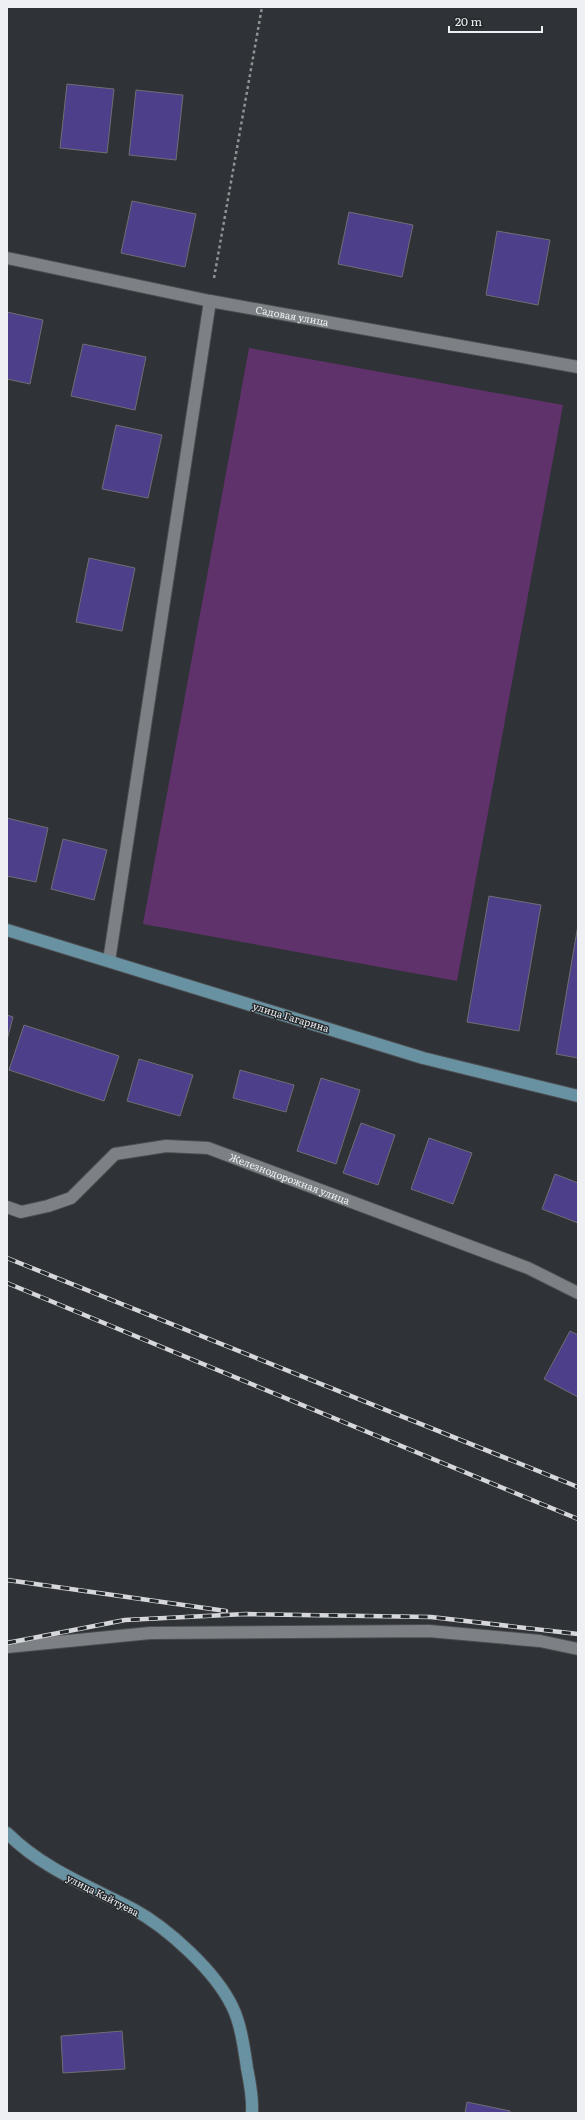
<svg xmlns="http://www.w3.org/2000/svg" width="585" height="2120" font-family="Literata,serif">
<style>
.garden{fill:#60326b}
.building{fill:#4d3f8a;stroke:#6f6e73}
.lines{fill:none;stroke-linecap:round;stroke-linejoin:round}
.street-casing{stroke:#4b4d50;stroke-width:14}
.secondary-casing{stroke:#4b4d50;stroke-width:14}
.path{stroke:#909296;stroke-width:2.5;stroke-dasharray:3 3;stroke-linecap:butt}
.street{stroke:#7d8185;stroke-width:12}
.secondary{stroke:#6892a2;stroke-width:12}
.rail-casing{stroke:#d5d7da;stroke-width:4.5}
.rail{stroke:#25282b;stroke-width:3;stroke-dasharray:9;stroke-linecap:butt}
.labels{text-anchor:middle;stroke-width:3;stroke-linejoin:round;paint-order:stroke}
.street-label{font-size:10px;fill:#eef0f3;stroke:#25282b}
</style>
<rect width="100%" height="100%" fill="#2f3236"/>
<polygon class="garden" points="249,348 563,405 457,981 143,924"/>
<g class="building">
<polygon points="67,84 114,89 107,153 60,148"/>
<polygon points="136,90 183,95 176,160 129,155"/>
<polygon points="132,201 196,214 185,267 121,253"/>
<polygon points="349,212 413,225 402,277 338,264"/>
<polygon points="497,231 550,240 538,305 486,295"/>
<polygon points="7,312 43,320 30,384 7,379"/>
<polygon points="83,344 146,357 135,410 71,396"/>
<polygon points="116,425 162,435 148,498 102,489"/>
<polygon points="89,558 135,568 122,631 76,622"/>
<polygon points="7,818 48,828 36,882 7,876"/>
<polygon points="63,839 107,850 94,900 51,889"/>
<polygon points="489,896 541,905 519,1031 467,1022"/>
<polygon points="578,925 578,1058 556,1054"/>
<polygon points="7,1015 13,1017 7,1040"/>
<polygon points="24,1025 119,1056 104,1101 9,1070"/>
<polygon points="139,1059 193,1075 180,1116 127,1101"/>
<polygon points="240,1070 294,1085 286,1112 233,1098"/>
<polygon points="321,1078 360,1090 336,1164 297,1151"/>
<polygon points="361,1123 395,1135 378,1185 343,1173"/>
<polygon points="429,1138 472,1153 453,1204 411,1189"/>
<polygon points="555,1174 578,1183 578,1223 542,1209"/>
<polygon points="570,1331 578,1335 578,1397 544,1379"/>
<polygon points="122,2031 125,2069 63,2073 61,2036"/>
<polygon points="467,2102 510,2111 510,2113 465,2113"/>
</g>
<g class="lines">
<defs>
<g id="street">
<path id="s1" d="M7,258L210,301L578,367"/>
<polyline points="109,961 210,301"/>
<path id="s2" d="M7,1207L21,1212L48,1206L71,1198L115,1154L166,1146L208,1148L528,1268L578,1293"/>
<polyline points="7,1647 150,1633 429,1631 540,1641 578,1649"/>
</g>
<g id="secondary">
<polyline points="7,930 423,1058 578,1096"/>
<path d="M7,1833C43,1869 89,1886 133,1909C168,1928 215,1971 232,2006C241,2024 244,2048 247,2068C250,2083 253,2098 252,2113"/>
</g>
</defs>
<use href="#street" class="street-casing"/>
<use href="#secondary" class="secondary-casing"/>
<polyline class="path" points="214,278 262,7"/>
<use href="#street" class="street"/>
<use href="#secondary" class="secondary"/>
<defs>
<g id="rail">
<polyline points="7,1258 578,1487"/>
<polyline points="7,1283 578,1519"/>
<polyline points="7,1580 226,1611"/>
<polyline points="7,1643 125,1620 246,1614 431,1617 578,1634"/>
</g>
</defs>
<use href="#rail" class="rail-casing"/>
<use href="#rail" class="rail"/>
</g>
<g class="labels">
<g class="street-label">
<text dy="4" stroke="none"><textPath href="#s1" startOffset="291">Садовая улица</textPath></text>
<text transform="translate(291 1017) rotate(17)" y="4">улица Гагарина</text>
<text dy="4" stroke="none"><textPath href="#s2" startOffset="310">Железнодорожная улица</textPath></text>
<text transform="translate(103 1895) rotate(27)" y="4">улица Кайтуева</text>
</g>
</g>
<rect width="585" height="2120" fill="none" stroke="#eef0f3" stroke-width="16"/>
<path d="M449 26v6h93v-6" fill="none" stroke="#eef0f3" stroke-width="2"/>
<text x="455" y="26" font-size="12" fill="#eef0f3" stroke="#25282b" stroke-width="3" paint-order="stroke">20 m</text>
</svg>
